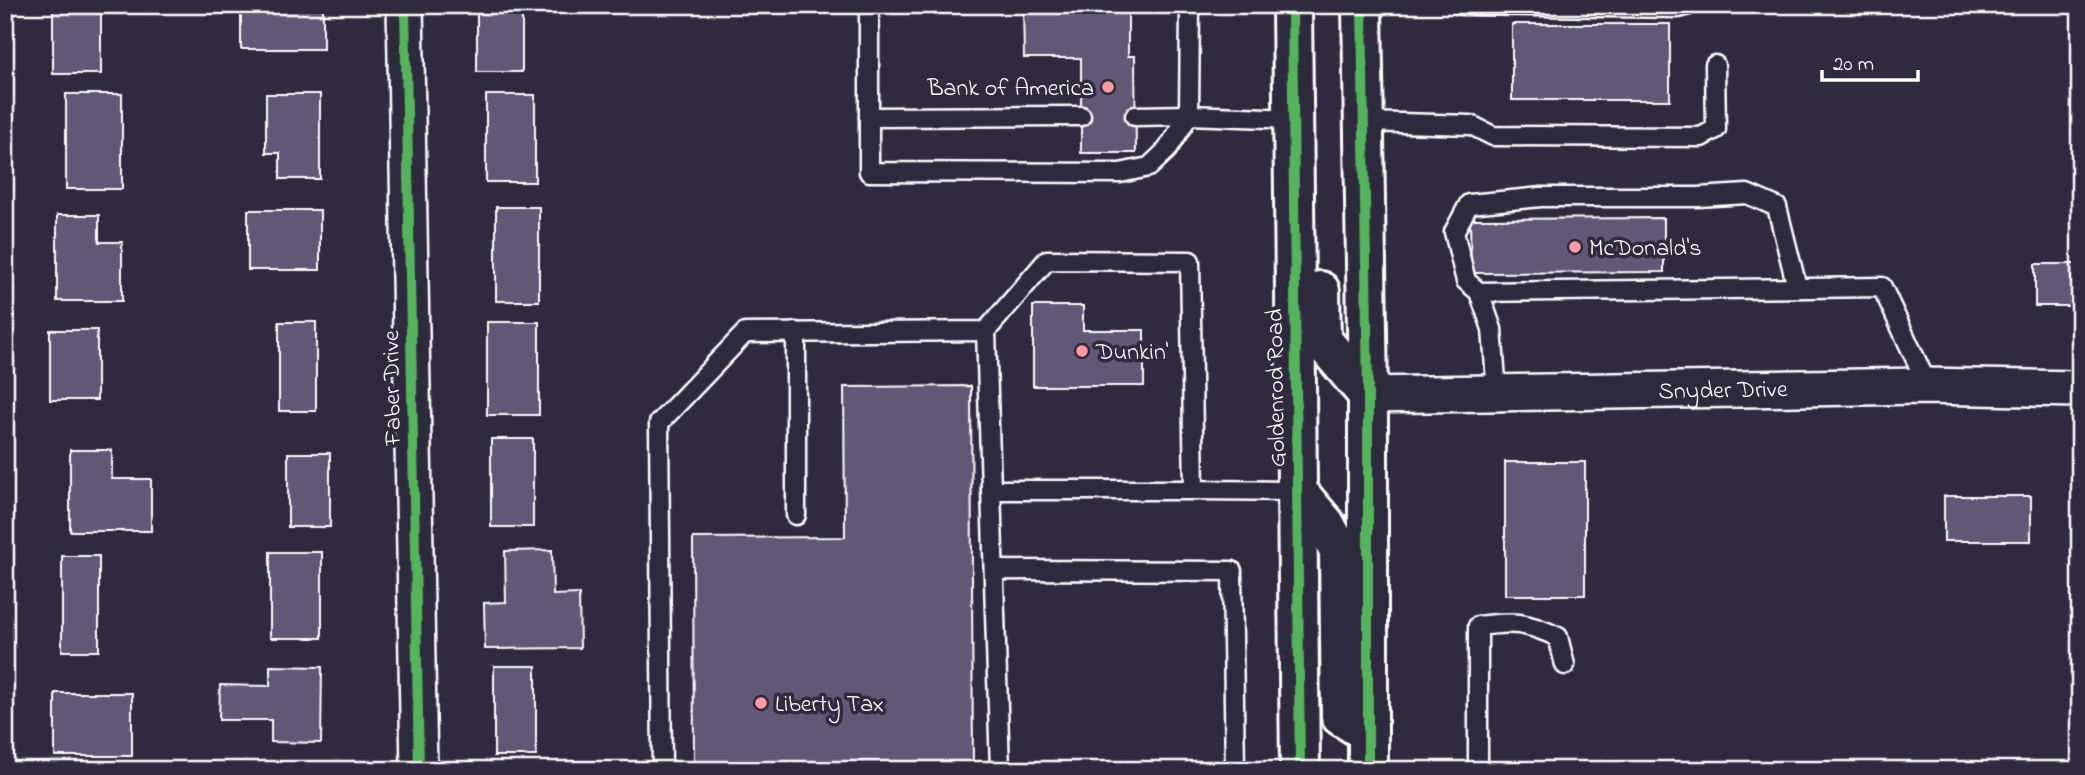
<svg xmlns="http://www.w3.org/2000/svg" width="2085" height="775" font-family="'Indie Flower',sans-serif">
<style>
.building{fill:#615875;stroke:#fff;stroke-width:2}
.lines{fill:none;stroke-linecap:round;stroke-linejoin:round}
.lane-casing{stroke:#fff;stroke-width:23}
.street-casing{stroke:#fff;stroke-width:40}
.secondary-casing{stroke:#fff;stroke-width:44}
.lane{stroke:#2f2a3d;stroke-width:18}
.street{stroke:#2f2a3d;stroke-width:35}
.secondary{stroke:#2f2a3d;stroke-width:38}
.cycleway-casing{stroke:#2f2a3d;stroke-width:15}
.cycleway{stroke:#56b35d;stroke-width:10}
.poi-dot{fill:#ff9aa2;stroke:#2f2a3d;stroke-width:2.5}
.labels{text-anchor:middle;stroke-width:7;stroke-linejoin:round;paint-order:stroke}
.poi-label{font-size:24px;fill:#fff;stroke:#2f2a3d;text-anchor:start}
.street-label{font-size:24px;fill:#fff;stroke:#2f2a3d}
</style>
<rect width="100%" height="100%" fill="#2f2a3d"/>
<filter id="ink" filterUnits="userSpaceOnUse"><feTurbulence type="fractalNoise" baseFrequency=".0143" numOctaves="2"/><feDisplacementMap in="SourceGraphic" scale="14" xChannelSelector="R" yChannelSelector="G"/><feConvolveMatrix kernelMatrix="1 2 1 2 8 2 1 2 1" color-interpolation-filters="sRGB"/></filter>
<g filter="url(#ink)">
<g class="building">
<rect x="53" y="5" width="48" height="69"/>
<rect x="241" y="5" width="82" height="44"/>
<rect x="477" y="5" width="45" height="67"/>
<polygon points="1023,5 1128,5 1128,56 1135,56 1136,153 1081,153 1081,58 1024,58"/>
<rect x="1512" y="24" width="158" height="76"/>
<rect x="66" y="94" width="56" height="95"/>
<polygon points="266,94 320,94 320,179 280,179 280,153 266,153"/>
<rect x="486" y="95" width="49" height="87"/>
<rect x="496" y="207" width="43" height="94"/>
<rect x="248" y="210" width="72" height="60"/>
<polygon points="57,215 99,215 99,242 122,242 122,301 57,301"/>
<polygon points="1664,218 1664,272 1471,273 1470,219"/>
<rect x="2035" y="264" width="45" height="42"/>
<polygon points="1033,306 1083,306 1083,330 1144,330 1144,386 1033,386"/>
<rect x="279" y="322" width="37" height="89"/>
<rect x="487" y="322" width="52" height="93"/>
<rect x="50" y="330" width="47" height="70"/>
<polygon points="971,386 973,770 694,770 693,538 845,537 844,387"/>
<rect x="491" y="439" width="42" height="88"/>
<polygon points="70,450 112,450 112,479 151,479 151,531 70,531"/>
<rect x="288" y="453" width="42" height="74"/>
<rect x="1505" y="462" width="80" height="133"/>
<rect x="1944" y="496" width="87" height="45"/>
<polygon points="552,550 553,595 579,594 580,648 485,649 484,603 506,602 505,551"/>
<rect x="270" y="552" width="52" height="86"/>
<rect x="62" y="556" width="37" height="95"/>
<polygon points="270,666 322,667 321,743 271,742 271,720 219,720 220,685 270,686"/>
<rect x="494" y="666" width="42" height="90"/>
<rect x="55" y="693" width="77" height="63"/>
</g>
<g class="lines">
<defs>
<g id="lane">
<polyline points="869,5 869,172 1120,173 1149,167 1167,150 1189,115 1293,119"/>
<polyline points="1461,5 1679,8 1689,5"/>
<polyline points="1135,116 1189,115 1190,5"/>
<polyline points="869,117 1081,116"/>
<polyline points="1364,122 1471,125 1493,136 1701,137 1716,129 1715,65"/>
<polyline points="1479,292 1882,287 1928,386"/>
<polyline points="986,331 1000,770"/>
<polyline points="796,332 796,515"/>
<polyline points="1497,393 1492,329 1479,292 1466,281 1454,232 1469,204 1541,197 1698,197 1747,194 1777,207 1797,287"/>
<polyline points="991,490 1194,490"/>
<polyline points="995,570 1232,571 1235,770"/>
<polyline points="662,770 659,423 745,333 986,331 1047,260 1190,261 1194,490 1297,491"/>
<path d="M1478,770V626C1513,621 1526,622 1558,637L1565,665"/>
</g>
<g id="street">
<polyline points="405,5 419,770"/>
<path id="s1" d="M1368,395L1922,386L2080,389"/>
</g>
<g id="secondary">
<polyline points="1292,5 1300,770"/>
<polyline points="1362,5 1368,395 1368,770"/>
<polyline points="1320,291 1321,339 1368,395"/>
<polyline points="1297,491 1325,524 1339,550 1341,716 1357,726"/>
</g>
</defs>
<use href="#lane" class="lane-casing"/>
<use href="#street" class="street-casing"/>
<use href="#secondary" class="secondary-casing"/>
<use href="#lane" class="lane"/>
<use href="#street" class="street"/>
<use href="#secondary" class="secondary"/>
<defs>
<g id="cycleway">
<polyline points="405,5 419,770"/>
<polyline points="1292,5 1300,770"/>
<polyline points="1362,5 1368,395 1368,770"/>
</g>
</defs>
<use href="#cycleway" class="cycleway-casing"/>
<use href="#cycleway" class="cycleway"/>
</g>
</g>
<g class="poi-dot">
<circle cx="1108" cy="87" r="7"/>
<circle cx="1575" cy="247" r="7"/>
<circle cx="1082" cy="351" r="7"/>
<circle cx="761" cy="703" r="7"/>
</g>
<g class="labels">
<g class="poi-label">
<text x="1094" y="95" text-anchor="end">Bank of America</text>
<text x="1589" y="255">McDonald's</text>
<text x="1096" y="359">Dunkin'</text>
<text x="775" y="711">Liberty Tax</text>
</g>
<g class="street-label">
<text transform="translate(391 388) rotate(-91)" y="8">Faber Drive</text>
<text transform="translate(1275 388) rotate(-91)" y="8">Goldenrod Road</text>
<text dy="8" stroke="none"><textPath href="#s1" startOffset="355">Snyder Drive</textPath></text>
</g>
</g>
<rect width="2085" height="775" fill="none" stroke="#2f2a3d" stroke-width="28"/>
<rect x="14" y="14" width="2057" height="747" fill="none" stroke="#fff" stroke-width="2.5" filter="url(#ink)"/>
<path d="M1822 70v10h96v-10" fill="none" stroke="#ffffff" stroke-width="3.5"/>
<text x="1833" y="70" font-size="21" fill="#ffffff" stroke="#2f2a3d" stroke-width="5" paint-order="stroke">20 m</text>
</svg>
